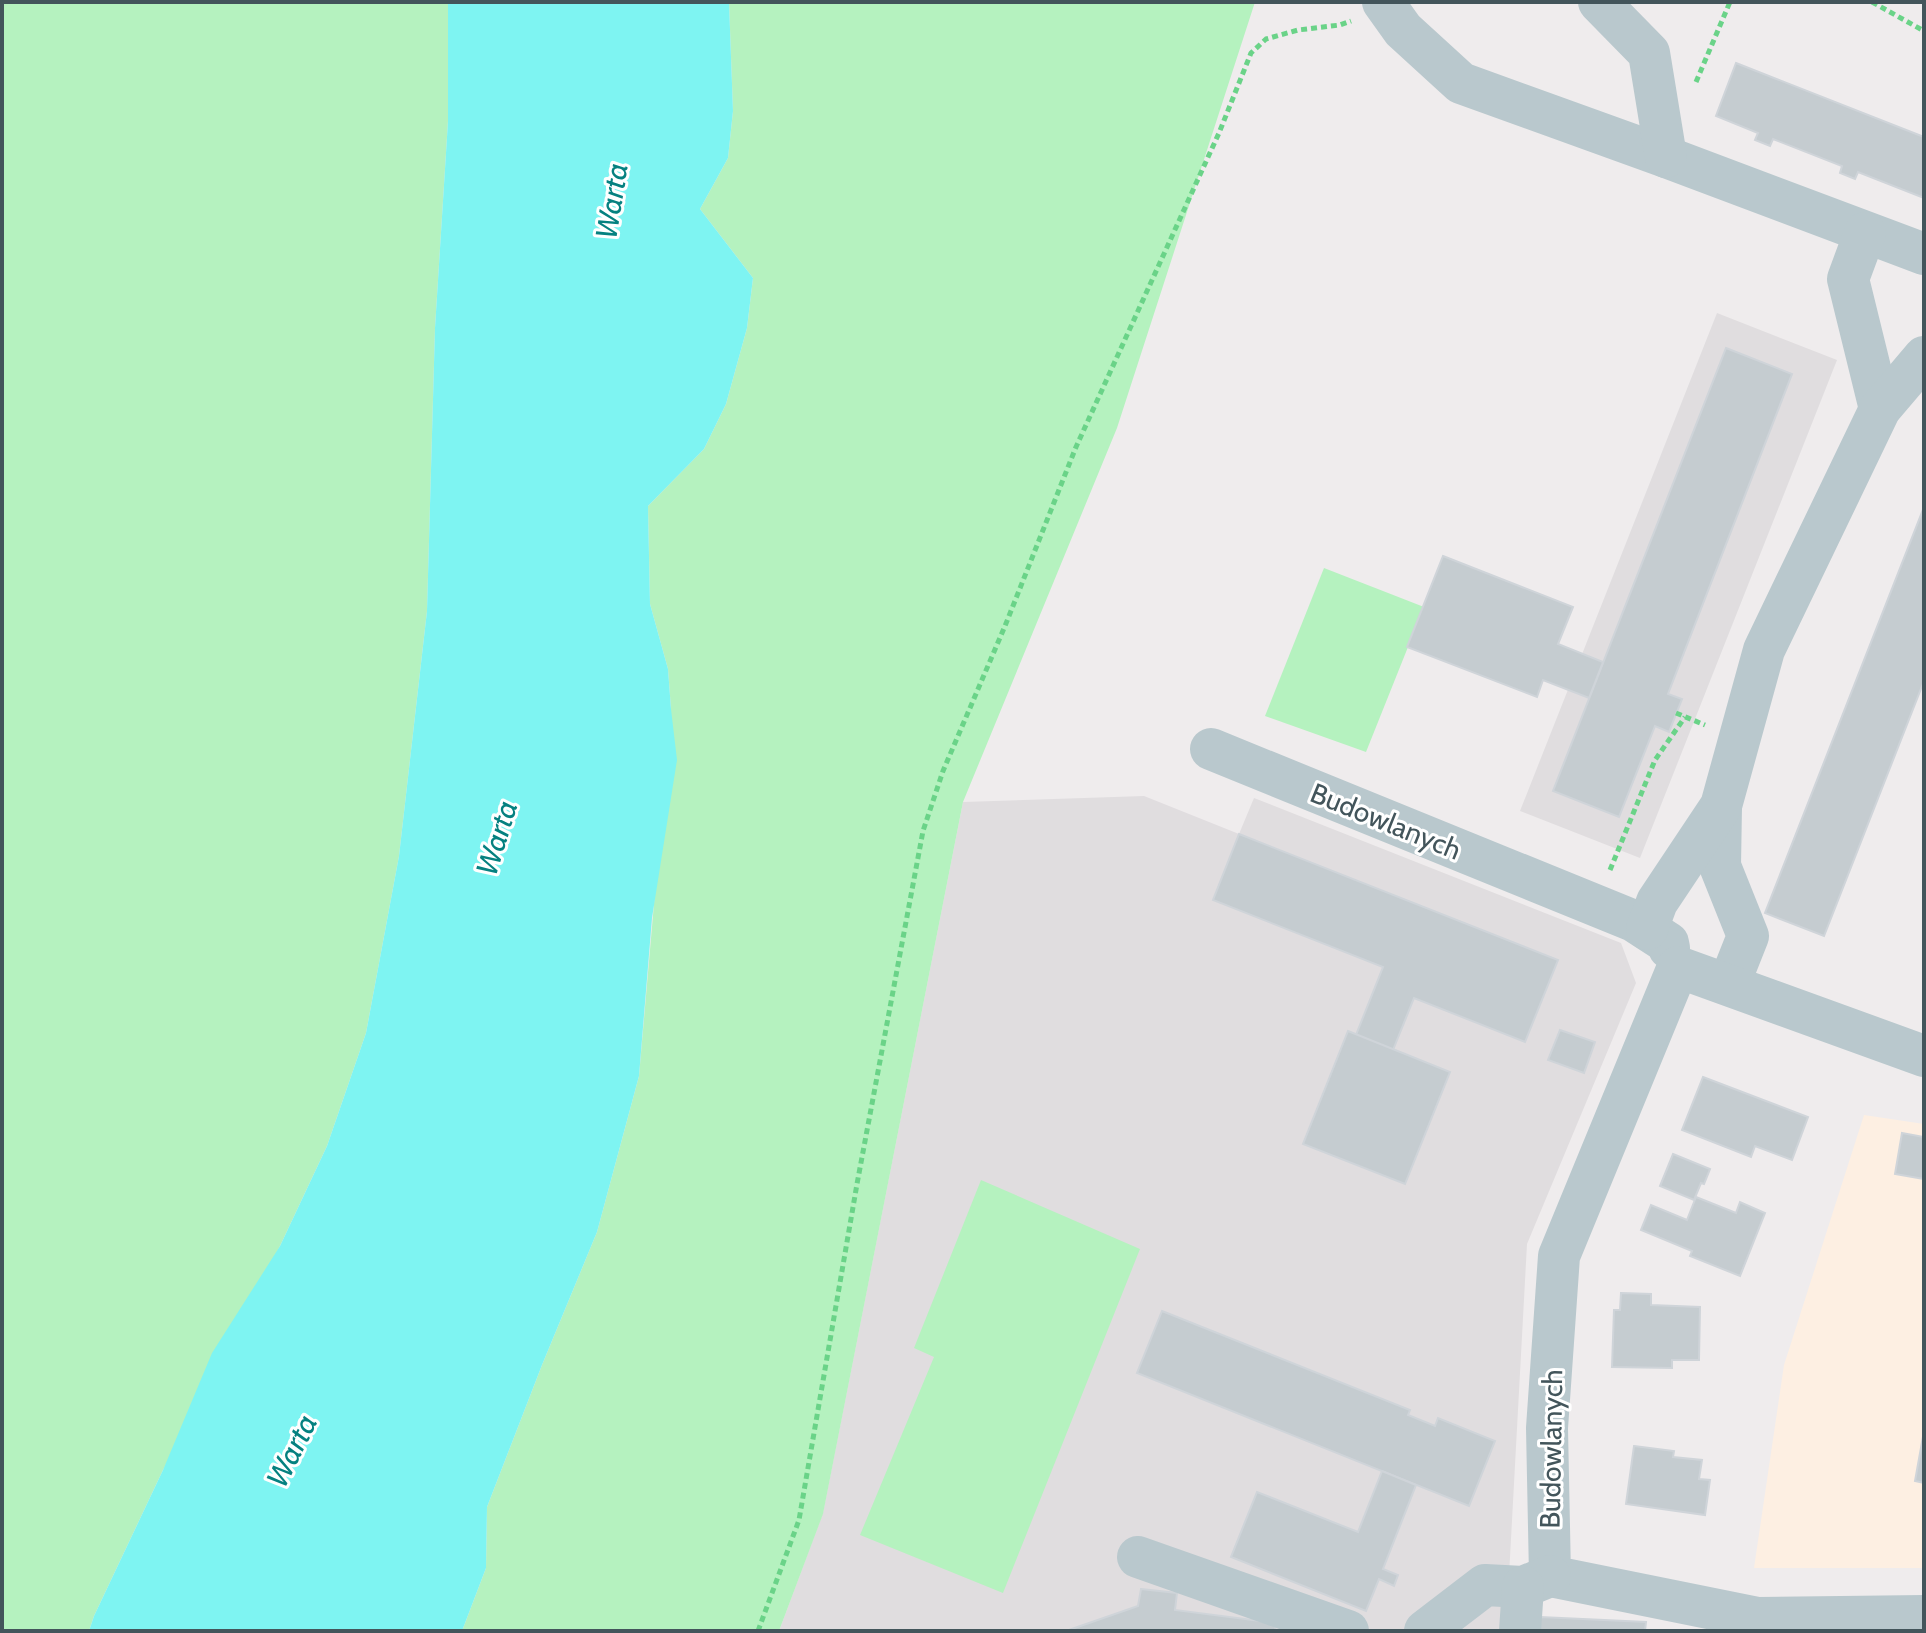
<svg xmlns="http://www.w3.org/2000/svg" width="1926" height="1633" font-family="Cabin,sans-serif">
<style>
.commercial{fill:#fdefe2}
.education{fill:#e0dddf}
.green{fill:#b5f2bf}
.water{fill:#7ef4f2}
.building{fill:#c5ccd0;stroke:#cfd4d9;stroke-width:2}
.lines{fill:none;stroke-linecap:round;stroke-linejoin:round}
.path{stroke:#6ad388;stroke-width:5;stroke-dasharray:6 4;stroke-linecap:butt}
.minor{stroke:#b9c8cd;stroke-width:42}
.labels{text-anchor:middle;stroke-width:6;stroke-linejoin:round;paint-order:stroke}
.street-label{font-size:28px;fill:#43555b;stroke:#fff}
.water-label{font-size:30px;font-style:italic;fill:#058180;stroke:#fff}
</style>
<rect width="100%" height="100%" fill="#efeced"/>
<polygon class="commercial" points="1864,1115 1924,1124 1924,1568 1754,1568 1784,1365"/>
<g class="education">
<polygon points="1717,313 1837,360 1640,858 1520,811"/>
<polygon points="1144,796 1239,834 1254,798 1621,943 1636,983 1527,1244 1506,1631 1275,1631 1276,1623 1175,1610 1177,1593 1141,1589 1138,1606 1066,1631 779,1631 823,1513 963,802"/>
</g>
<g class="green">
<polygon points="2,2 448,2 448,121 435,328 427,611 399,856 366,1033 327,1146 280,1246 163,1470 94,1616 89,1631 2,1631"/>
<polygon points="729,2 1255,2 1117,428 963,802 823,1514 779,1631 462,1631 486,1568 487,1507 542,1365 597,1232 639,1076 671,709 668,669 650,604 648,506 704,449 726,404 747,328 753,278 700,209 728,158 733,111"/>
<polygon points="1324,568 1424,607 1366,752 1265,716"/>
<polygon points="981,1180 1140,1249 1003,1593 860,1535 934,1357 914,1348"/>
</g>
<polygon class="water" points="448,2 729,2 733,111 728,158 700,209 753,278 747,328 726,404 704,449 648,506 650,604 668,669 671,709 677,760 652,918 639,1076 597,1232 542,1365 487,1507 486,1568 462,1631 89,1631 94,1616 163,1470 212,1353 280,1246 327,1146 366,1033 399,856 427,611 435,328 448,121"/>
<g class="building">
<polygon points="1736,63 1924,137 1924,198 1858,172 1855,179 1840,173 1842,166 1773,139 1770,146 1755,140 1758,133 1716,116"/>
<polygon points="1726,348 1792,374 1668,694 1682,699 1669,732 1655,726 1619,817 1553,791"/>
<polygon points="1924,507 1924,681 1824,936 1765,913"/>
<polygon points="1443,556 1573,607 1558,644 1603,662 1589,698 1543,680 1537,697 1407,647"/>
<polygon points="1239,834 1558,960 1525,1042 1414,998 1393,1050 1356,1035 1383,967 1213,900"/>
<polygon points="1560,1030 1595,1042 1584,1073 1548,1060"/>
<polygon points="1348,1031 1450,1072 1405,1184 1303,1144"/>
<polygon points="1703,1077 1808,1117 1792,1160 1755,1146 1751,1157 1682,1130"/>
<polygon points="1902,1133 1924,1137 1924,1179 1895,1174"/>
<polygon points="1673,1154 1710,1169 1704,1184 1701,1183 1694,1200 1660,1186"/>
<polygon points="1696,1197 1736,1213 1740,1202 1765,1213 1740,1276 1690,1256 1692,1251 1641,1230 1651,1205 1687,1220"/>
<polygon points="1621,1293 1651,1294 1651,1305 1700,1307 1699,1360 1672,1360 1672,1368 1612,1367 1614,1310 1620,1310"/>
<polygon points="1162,1311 1410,1410 1408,1415 1435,1426 1438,1418 1495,1441 1469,1506 1137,1373"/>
<polygon points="1924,1431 1924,1483 1915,1481"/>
<polygon points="1634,1446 1674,1451 1673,1457 1702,1460 1699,1479 1710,1480 1705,1515 1626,1504"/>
<polygon points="1382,1471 1416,1485 1383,1569 1398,1575 1394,1586 1379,1579 1366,1611 1231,1557 1257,1492 1358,1532"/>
<polygon points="1141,1589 1177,1593 1175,1610 1276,1623 1275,1631 1066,1631 1138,1606"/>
<polygon points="1540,1617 1646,1622 1645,1631 1539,1631"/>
</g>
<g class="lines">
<g class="path">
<polyline points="1872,2 1924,31"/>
<polyline points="1696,82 1730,2"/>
<polyline points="1676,713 1705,725"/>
<polyline points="1610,870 1655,760 1685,717"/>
<polyline points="758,1631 799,1520 857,1184 923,831 943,771 1005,626 1076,447 1219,133 1251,53 1266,39 1298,30 1340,25 1351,21"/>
</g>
<g class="minor">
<polyline points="1383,2 1403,30 1461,83 1666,157 1924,254"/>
<polyline points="1599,2 1649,53 1666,157"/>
<polyline points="1865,233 1848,279 1880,409"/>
<polyline points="1211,749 1634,921 1668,943 1669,948"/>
<polyline points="1721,806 1720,866 1748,936 1729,984"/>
<polyline points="1647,929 1657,902 1721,806 1764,650 1880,409 1924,357"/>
<polyline points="1924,1056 1678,967 1559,1256 1547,1428 1550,1576 1758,1618 1924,1616"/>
<polyline points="1138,1557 1348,1631"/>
<polyline points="1425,1631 1485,1585 1523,1587 1550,1576"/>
<polyline points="1520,1631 1523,1587"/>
</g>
</g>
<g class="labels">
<g class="street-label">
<text transform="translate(1386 821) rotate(22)" y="10">Budowlanych</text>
<text transform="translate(1551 1449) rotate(-89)" y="10">Budowlanych</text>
</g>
<g class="water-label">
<text transform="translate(612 201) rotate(-81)" y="10">Warta</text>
<text transform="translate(497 838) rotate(-73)" y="10">Warta</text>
<text transform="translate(292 1451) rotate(-64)" y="10">Warta</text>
</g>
</g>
<rect width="1926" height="1633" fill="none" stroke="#43555b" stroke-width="8"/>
</svg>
